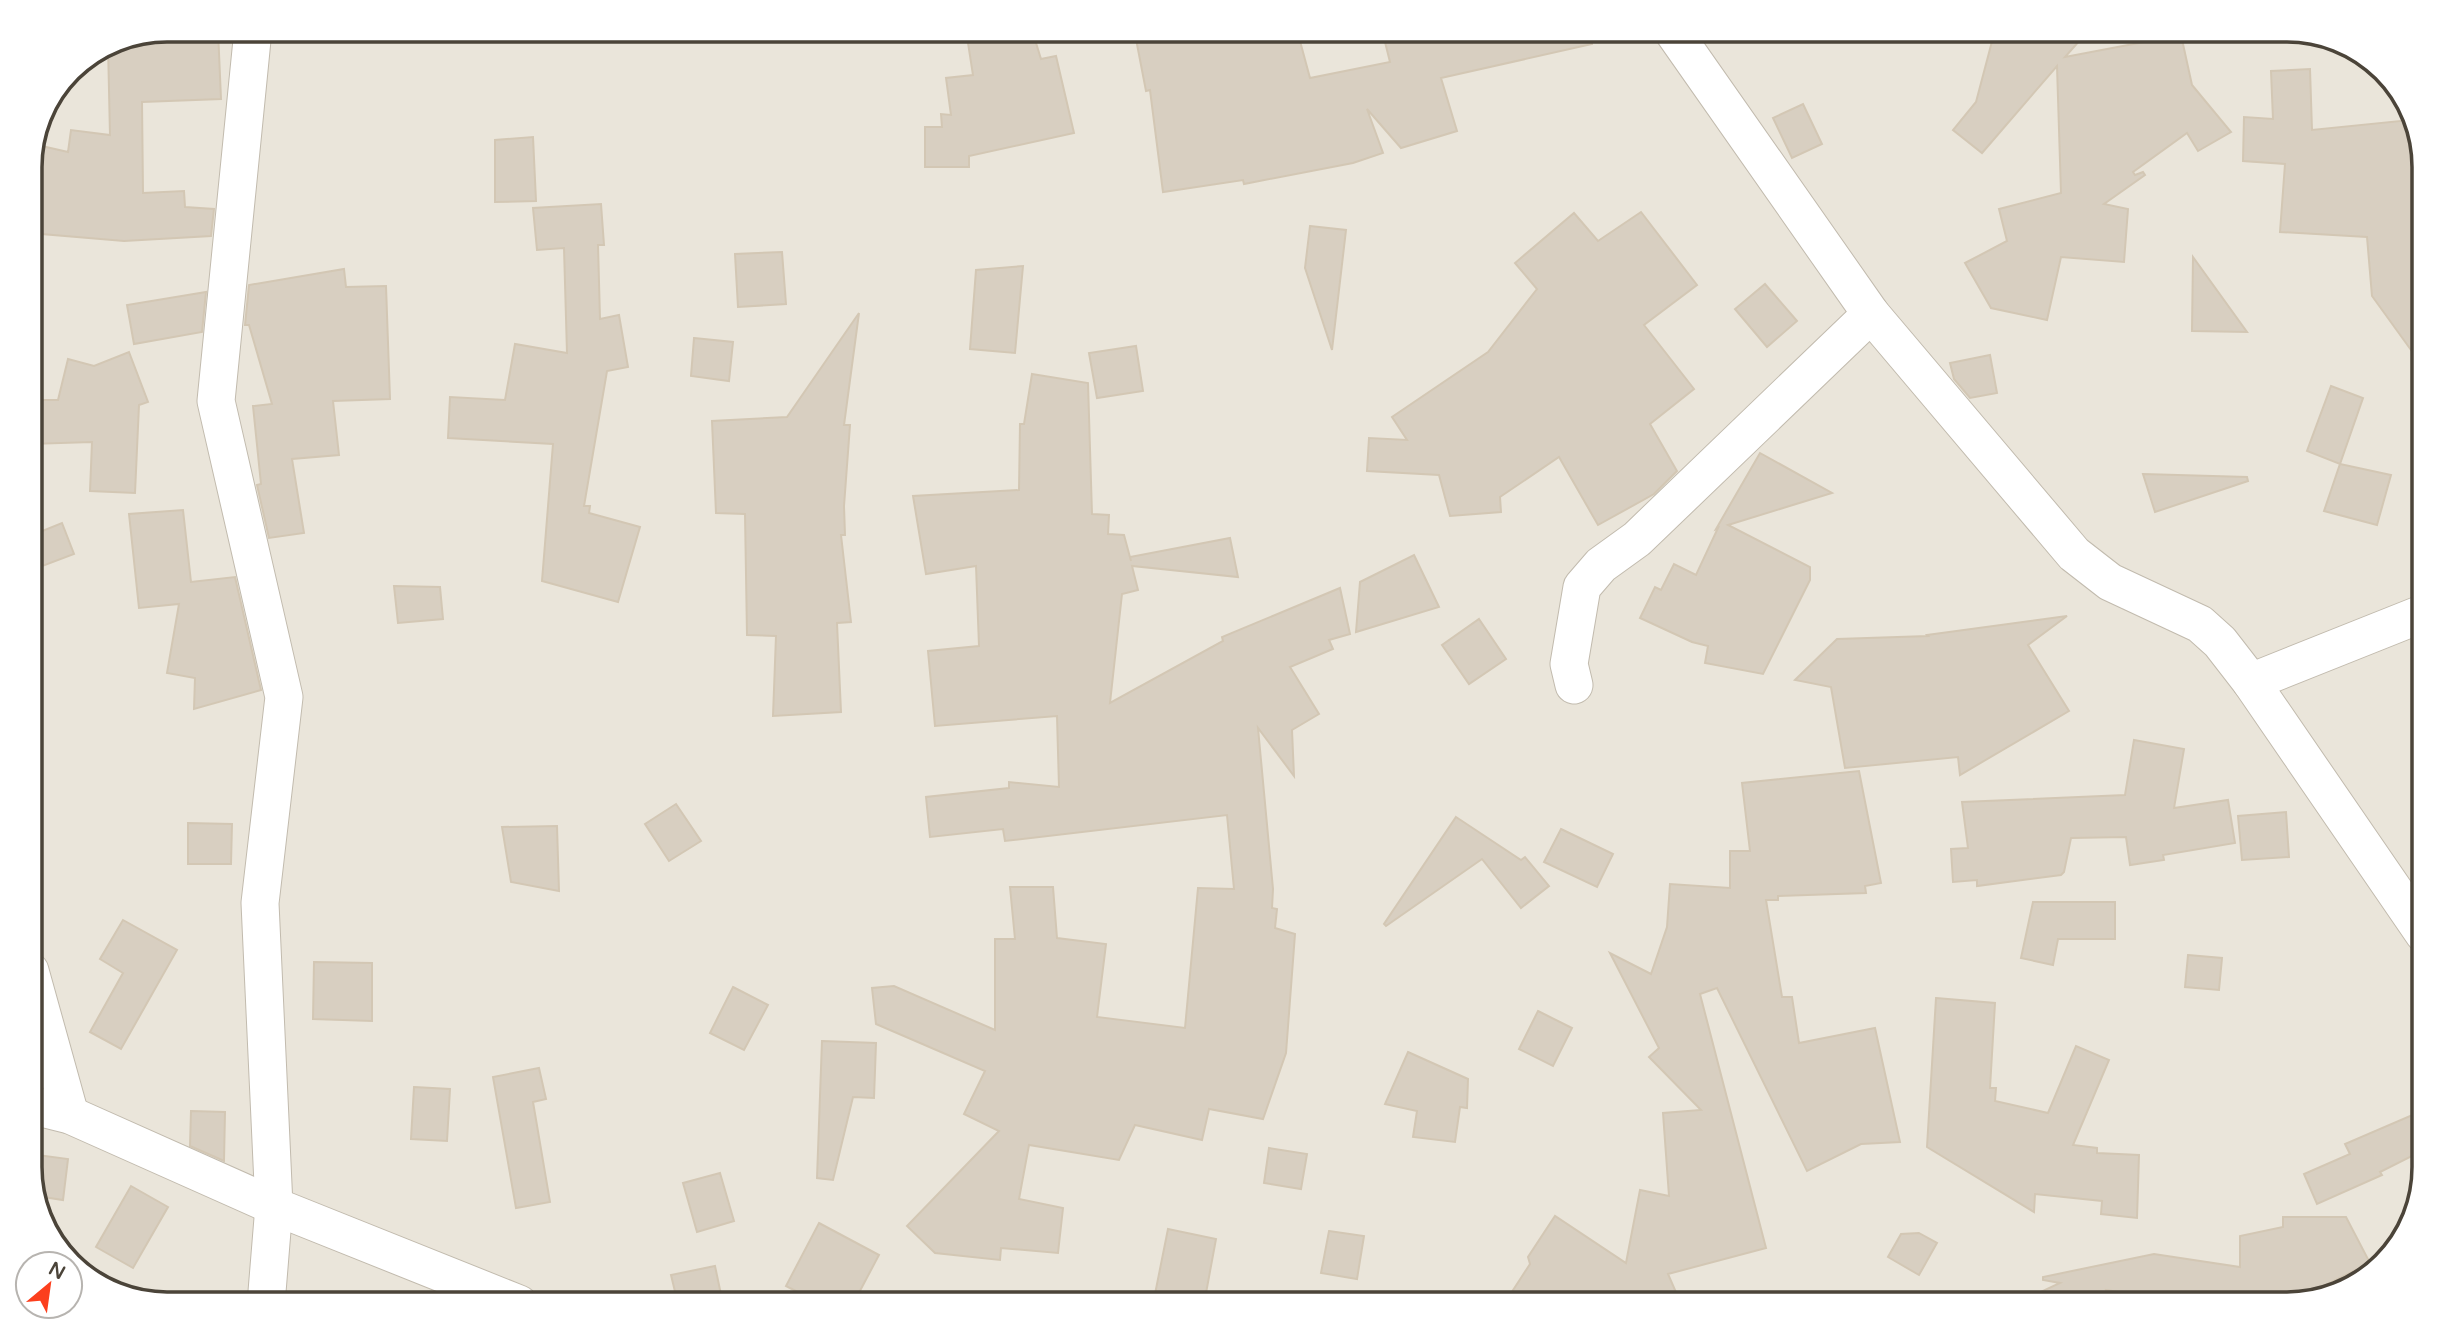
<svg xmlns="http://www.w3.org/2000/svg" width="2454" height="1334" font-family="'Varela Round',sans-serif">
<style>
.residential{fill:#eae5da}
.building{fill:#d8cfc1;stroke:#d3c7b4;stroke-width:2}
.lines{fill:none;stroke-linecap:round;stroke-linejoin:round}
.street-casing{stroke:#c2bbae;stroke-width:39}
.street{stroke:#fff;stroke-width:37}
.rim{fill:none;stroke:#4b4439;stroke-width:3.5}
</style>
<rect width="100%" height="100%" fill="#f6f3ec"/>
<polygon class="residential" points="167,30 2287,30 2355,48 2406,98 2424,158 2424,1167 2406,1235 2356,1286 2287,1304 167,1304 99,1286 53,1243 30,1176 30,158 40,114 70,70 115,40"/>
<g class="building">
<polygon points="167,30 218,30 221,99 142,102 143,193 184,191 185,207 214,209 211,236 124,241 30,233 30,158 33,144 68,152 71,130 110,135 108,45 115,40"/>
<polygon points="966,30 1032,30 1041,59 1056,56 1074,133 969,156 969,167 925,167 925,127 942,127 941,114 951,115 946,78 973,75"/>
<polygon points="1185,30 1297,30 1310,78 1390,62 1382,30 1591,30 1592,44 1441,78 1457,131 1401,148 1367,109 1383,153 1353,163 1244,184 1243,180 1163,192 1150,90 1146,91 1136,39"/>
<polygon points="1995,30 2089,30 2065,57 2181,35 2192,85 2231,132 2198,151 2187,133 2133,172 2135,175 2143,172 2145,175 2104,204 2128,209 2124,262 2061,257 2047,320 1991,308 1965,263 2007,241 1999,209 2061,193 2057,66 1982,153 1953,130 1976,102"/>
<polygon points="2310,69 2312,130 2410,120 2420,208 2423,208 2424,368 2372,296 2367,237 2280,232 2285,164 2243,161 2244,117 2273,119 2271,71"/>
<polygon points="1803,104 1822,144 1792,158 1773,118"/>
<polygon points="533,137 536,201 495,202 495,140"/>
<polygon points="601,204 604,245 598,245 600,319 619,315 628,367 607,371 584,506 590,506 589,513 640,527 618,602 542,581 553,444 448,438 450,397 505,400 515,344 567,353 564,248 537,250 533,208"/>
<polygon points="1641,212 1697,285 1644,325 1694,389 1650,424 1677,471 1654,494 1598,525 1559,457 1500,497 1501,512 1450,516 1439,475 1367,471 1369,438 1407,440 1392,417 1488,352 1537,289 1515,263 1574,213 1598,241"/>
<polygon points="1310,226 1346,230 1332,350 1305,268"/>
<polygon points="782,252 786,304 738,307 735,254"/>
<polygon points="2193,257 2247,332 2192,331"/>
<polygon points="1023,266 1015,353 970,349 976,270"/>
<polygon points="344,269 346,287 386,286 390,399 333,401 339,455 292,459 304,533 269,538 257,485 261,484 253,406 272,404 249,325 245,325 249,285"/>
<polygon points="1765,284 1797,321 1767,347 1735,309"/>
<polygon points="206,292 202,332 134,344 127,305"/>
<polygon points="859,313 844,425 850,425 844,506 845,535 841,535 851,622 837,623 841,712 773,716 776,636 747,635 745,514 716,513 712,421 787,417"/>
<polygon points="694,338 733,342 729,381 691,376"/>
<polygon points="1136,346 1143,391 1097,398 1089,353"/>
<polygon points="129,352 148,402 139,405 135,493 90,491 92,442 30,444 30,400 58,400 68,359 94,366"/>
<polygon points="1990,355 1997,393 1970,398 1954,379 1950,363"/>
<polygon points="1032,374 1088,383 1092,514 1109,515 1108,534 1124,535 1131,561 1130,557 1230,538 1238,577 1132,566 1138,590 1122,594 1110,703 1223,641 1222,637 1340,588 1350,634 1329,640 1333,649 1290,667 1319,714 1292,730 1294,776 1258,728 1273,889 1272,908 1277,909 1275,928 1295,934 1286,1053 1263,1119 1209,1109 1202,1140 1135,1125 1119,1160 1029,1145 1019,1199 1063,1208 1058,1253 1001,1248 1000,1260 935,1253 907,1226 999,1131 964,1114 985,1071 876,1024 872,988 894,986 995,1030 995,939 1015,939 1010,887 1053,887 1057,938 1106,944 1097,1017 1185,1028 1198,888 1234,889 1227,815 1005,841 1003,829 930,837 926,797 1009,788 1009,782 1059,787 1057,716 935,726 928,651 979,646 976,566 926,574 913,496 1019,490 1020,424 1024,424"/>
<polygon points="2331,386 2363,398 2340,464 2307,451"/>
<polygon points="1760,453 1832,493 1728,525 1810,567 1810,580 1763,674 1705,663 1708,646 1692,642 1640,618 1655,587 1661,590 1674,564 1696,575 1718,528 1716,529"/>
<polygon points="2340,464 2391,475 2377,525 2324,511"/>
<polygon points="2143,474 2247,477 2248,481 2155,512"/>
<polygon points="183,510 191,582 235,577 261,690 194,709 195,678 167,673 179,604 139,608 129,514"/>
<polygon points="62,523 74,554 37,568 30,549 30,536"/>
<polygon points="1414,555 1439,607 1356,632 1360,582"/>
<polygon points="394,586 440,587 443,619 398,623"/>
<polygon points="2067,616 2028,645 2069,711 1960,775 1958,757 1845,768 1831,687 1795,680 1837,639 1928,636 1927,635"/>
<polygon points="1479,619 1506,659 1469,684 1442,645"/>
<polygon points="2134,740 2184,749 2174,808 2228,800 2235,843 2163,855 2164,860 2130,865 2126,837 2071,838 2064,872 2061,875 1977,886 1977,880 1953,882 1951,849 1968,848 1962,802 2125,795"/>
<polygon points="1859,771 1881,883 1865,886 1866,893 1778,896 1778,900 1766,900 1782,997 1792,997 1799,1043 1875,1028 1900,1142 1861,1144 1807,1171 1717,988 1700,994 1766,1248 1668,1274 1678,1297 1689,1304 1504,1304 1530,1264 1528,1257 1555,1216 1626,1263 1640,1190 1669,1196 1663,1113 1701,1110 1649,1057 1659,1048 1610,953 1651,974 1667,927 1670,884 1730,888 1730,851 1750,851 1742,783"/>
<polygon points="676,804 701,841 669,861 645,824"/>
<polygon points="2286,812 2289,857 2242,860 2238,816"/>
<polygon points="1456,817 1521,860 1525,857 1549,886 1521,908 1482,859 1386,926 1384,924"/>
<polygon points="188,823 232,824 231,864 188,864"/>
<polygon points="557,826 559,891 511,882 502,827"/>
<polygon points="1561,829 1613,854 1597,887 1544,862"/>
<polygon points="2033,902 2115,902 2115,939 2058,939 2053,965 2021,958"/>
<polygon points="123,920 177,950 121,1049 90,1032 123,973 100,959"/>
<polygon points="2188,955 2222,958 2219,990 2185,987"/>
<polygon points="314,962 372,963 372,1021 313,1019"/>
<polygon points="733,987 768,1005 744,1050 710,1033"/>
<polygon points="1936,998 1995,1003 1990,1088 1996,1088 1995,1101 2048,1113 2076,1046 2109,1060 2073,1145 2097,1148 2097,1153 2139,1155 2137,1218 2101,1214 2102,1201 2035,1194 2034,1212 1927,1147"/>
<polygon points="1538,1011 1572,1028 1553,1066 1519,1049"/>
<polygon points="822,1041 876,1043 874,1098 853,1097 833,1180 817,1178"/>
<polygon points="1408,1052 1468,1079 1467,1108 1460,1107 1455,1142 1413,1137 1417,1111 1385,1104"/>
<polygon points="539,1068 546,1099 533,1102 550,1202 516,1208 493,1077"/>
<polygon points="414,1087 450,1089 447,1141 411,1139"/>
<polygon points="2424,1110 2424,1150 2380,1172 2382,1175 2317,1204 2304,1174 2350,1154 2345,1144"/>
<polygon points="191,1111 225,1112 224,1161 190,1146"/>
<polygon points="1269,1148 1307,1154 1301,1189 1264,1183"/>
<polygon points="30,1154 68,1159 63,1200 37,1196 30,1176"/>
<polygon points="720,1173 734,1221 697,1232 683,1183"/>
<polygon points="131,1186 168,1207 133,1268 96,1247"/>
<polygon points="2283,1217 2346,1217 2370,1263 2287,1304 2194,1304 2106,1290 2109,1304 2015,1304 2060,1283 2043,1280 2043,1277 2154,1254 2240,1267 2240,1236 2283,1227"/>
<polygon points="819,1223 879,1255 853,1304 821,1304 786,1286"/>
<polygon points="1168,1229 1216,1239 1204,1304 1153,1304"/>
<polygon points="1329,1231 1364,1236 1357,1279 1321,1273"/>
<polygon points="1919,1233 1937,1243 1919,1275 1888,1257 1901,1234"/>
<polygon points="715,1266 723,1304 678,1304 671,1275"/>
</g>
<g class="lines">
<defs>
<g id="street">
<polyline points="253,30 216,401 284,697 260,903 274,1206 266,1304"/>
<polyline points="1672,30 1871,314 2074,554 2110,582 2200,624 2220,642 2251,682 2424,934"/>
<polyline points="2251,682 2424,613"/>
<polyline points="1574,685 1569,664 1582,587 1601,565 1637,539 1871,314"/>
<polyline points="30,971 70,1115"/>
<polyline points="30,1105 70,1115 274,1206 519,1304"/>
</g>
</defs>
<use href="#street" class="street-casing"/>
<use href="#street" class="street"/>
</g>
<path d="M0 0H2454V1334H0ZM167 42H2287A125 125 0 0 1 2412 167V1167A125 125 0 0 1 2287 1292H167A125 125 0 0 1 42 1167V167A125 125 0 0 1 167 42Z" fill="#fff" fill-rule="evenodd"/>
<path class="rim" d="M167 42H2287A125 125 0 0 1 2412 167V1167A125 125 0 0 1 2287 1292H167A125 125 0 0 1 42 1167V167A125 125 0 0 1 167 42Z"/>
<g transform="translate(49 1285) rotate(29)"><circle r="33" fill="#ffffff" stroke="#b7b4b0" stroke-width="2"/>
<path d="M0-5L12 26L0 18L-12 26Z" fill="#fc3f1d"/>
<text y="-10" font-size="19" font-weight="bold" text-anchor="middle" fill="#4b4439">N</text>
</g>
</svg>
